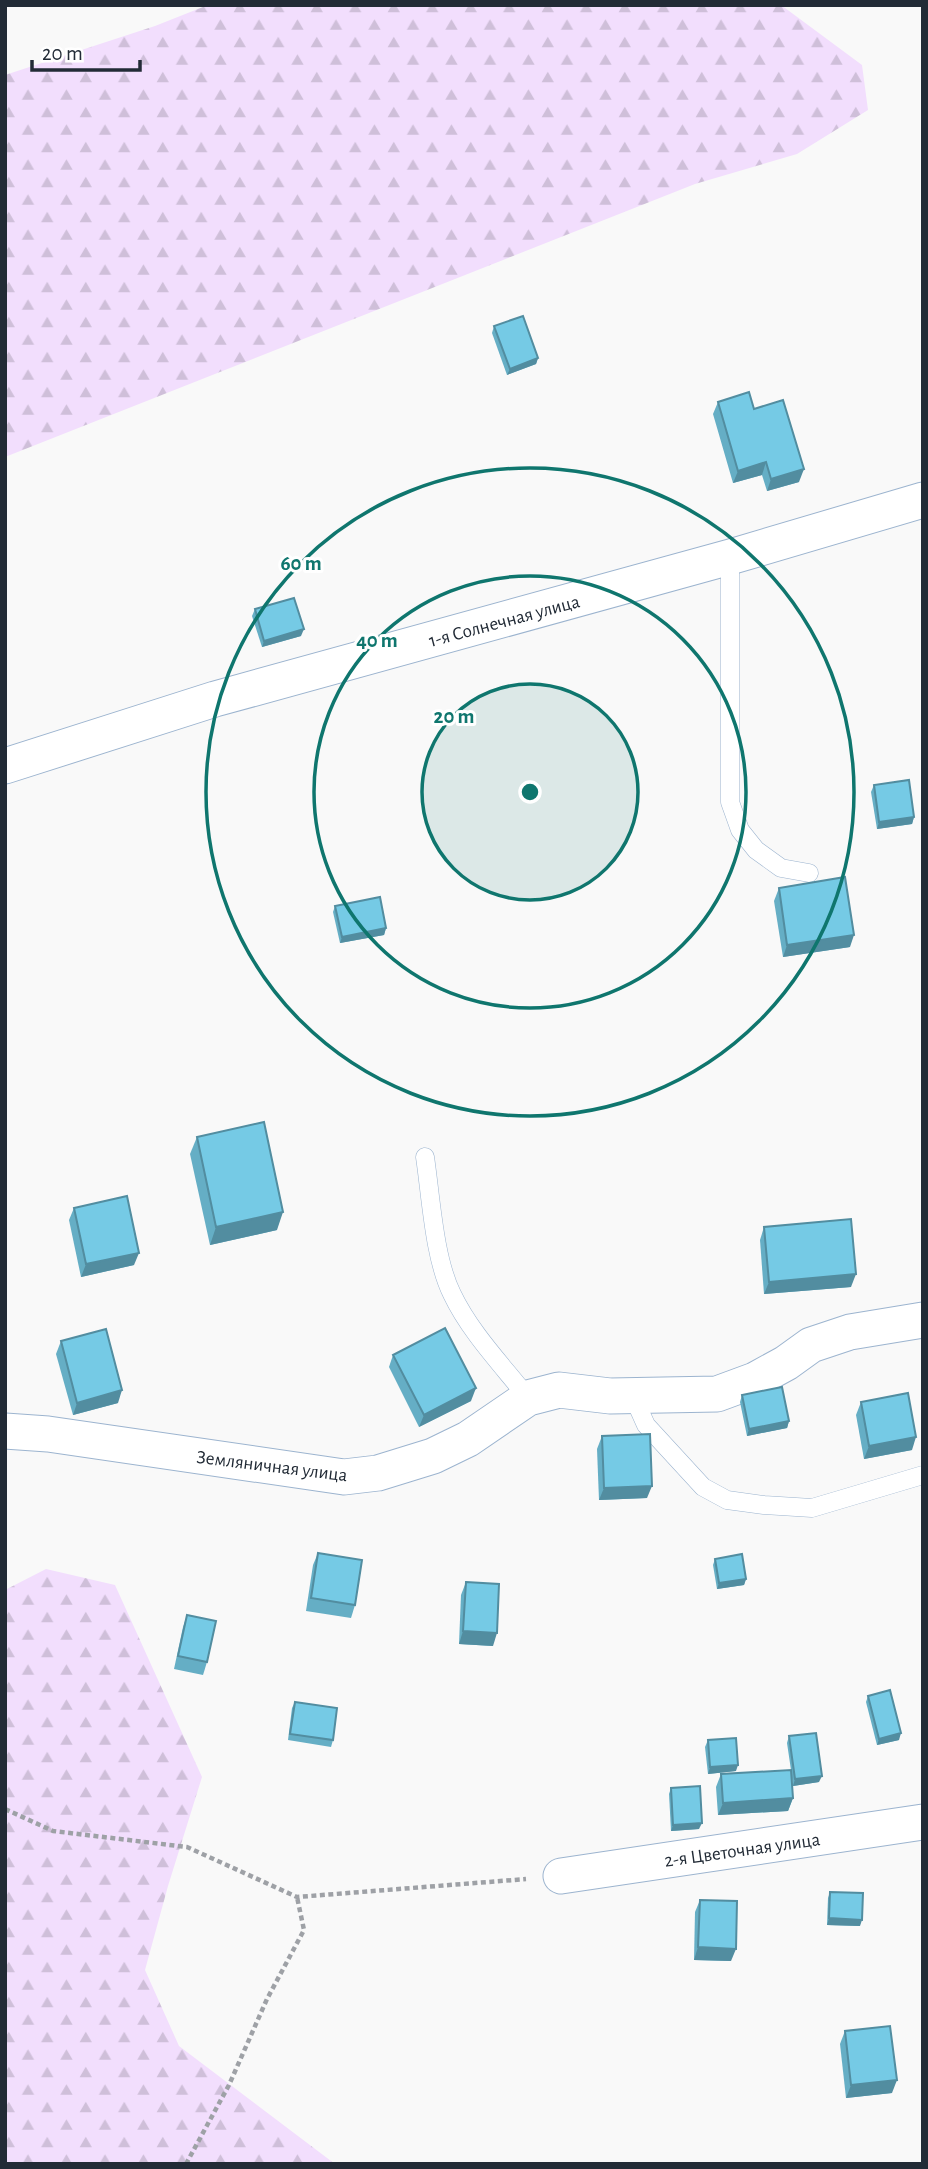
<svg xmlns="http://www.w3.org/2000/svg" width="928" height="2169" font-family="'Alegreya Sans',sans-serif">
<style>
.forest{fill:url(#forest-firs)}
.lines{fill:none;stroke-linecap:round;stroke-linejoin:round}
.service-casing{stroke:#9cb4cf;stroke-width:19}
.minor-casing{stroke:#9cb4cf;stroke-width:37}
.path{stroke:#9ea1a6;stroke-width:4.5;stroke-dasharray:5 3.5;stroke-linecap:butt}
.service{stroke:#fff;stroke-width:18}
.minor{stroke:#fff;stroke-width:35}
.wall{fill:#65aec5}
.shaded-wall{fill:#528da0}
.building{fill:#75cae5;stroke:#528da0;stroke-width:2}
.ring{fill:none;stroke:#0f766e;stroke-width:3.5}
.labels{text-anchor:middle;stroke-width:6;stroke-linejoin:round;paint-order:stroke}
.street-label{font-size:19px;fill:#222b36;stroke:#fff}
.centre{fill:#0f766e;stroke:#fff;stroke-width:3.5}
.ring-label{font-size:21px;text-anchor:middle;font-weight:bold;fill:#0f766e;stroke:#fff;stroke-width:6;stroke-linejoin:round;paint-order:stroke}
</style>
<defs>
<pattern id="forest-firs" width="22" height="20" patternUnits="userSpaceOnUse" patternTransform="scale(1.75)"><rect width="22" height="20" fill="#f2defd"/><path d="M5 1l3.5 6h-7zM16 11l3.5 6h-7z" fill="#cfbfd9"/></pattern>
</defs>
<rect width="100%" height="100%" fill="#f9f9f9"/>
<g class="forest">
<polygon points="208,5 781,5 862,65 868,110 797,154 695,184 5,457 5,75 155,26"/>
<polygon points="46,1569 115,1585 202,1777 168,1886 145,1970 179,2046 335,2164 5,2164 5,1590"/>
</g>
<g class="lines">
<defs>
<g id="service">
<polyline points="730,557 730,802 740,830 756,850 781,868 809,873"/>
<path d="M425,1157C431,1197 434,1258 452,1294C470,1332 502,1365 528,1398"/>
<polyline points="633,1396 646,1425 703,1487 727,1500 764,1505 812,1508 923,1475"/>
</g>
<g id="minor">
<polyline points="5,766 215,699 730,557 923,500"/>
<polyline points="5,1431 48,1434 344,1477 378,1473 433,1456 468,1439 528,1398 559,1390 610,1396 717,1394 755,1380 786,1363 811,1345 850,1332 923,1320"/>
<polyline points="561,1876 923,1822"/>
</g>
</defs>
<use href="#service" class="service-casing"/>
<use href="#minor" class="minor-casing"/>
<g class="path">
<polyline points="5,1809 53,1831 187,1847 297,1897 526,1879"/>
<polyline points="186,2164 229,2085 267,1999 304,1930 297,1897"/>
</g>
<use href="#service" class="service"/>
<use href="#minor" class="minor"/>
</g>
<g class="wall">
<polygon points="494,326 538,358 536,364 507,375 492,333"/>
<polygon points="718,402 754,409 799,482 767,491 762,475 733,483 713,414"/>
<polygon points="255,609 301,636 262,647 252,616"/>
<polygon points="874,785 914,817 912,824 877,829 871,792"/>
<polygon points="779,888 850,947 783,957 774,901"/>
<polygon points="335,906 386,928 384,935 340,943 333,912"/>
<polygon points="197,1137 277,1230 210,1245 190,1154"/>
<polygon points="74,1208 134,1265 81,1277 69,1220"/>
<polygon points="764,1227 851,1287 764,1294 760,1240"/>
<polygon points="61,1341 118,1403 73,1415 56,1354"/>
<polygon points="393,1355 471,1401 419,1427 389,1367"/>
<polygon points="742,1395 789,1421 787,1428 747,1436 740,1402"/>
<polygon points="861,1402 912,1450 864,1459 856,1415"/>
<polygon points="602,1436 647,1498 599,1500 597,1449"/>
<polygon points="318,1553 355,1605 351,1618 306,1611 313,1565"/>
<polygon points="715,1559 746,1579 744,1585 717,1589 713,1565"/>
<polygon points="466,1582 493,1646 459,1644 461,1595"/>
<polygon points="187,1615 207,1662 203,1675 174,1669 183,1627"/>
<polygon points="868,1696 899,1740 877,1745 866,1702"/>
<polygon points="295,1702 333,1740 331,1747 288,1740 292,1708"/>
<polygon points="789,1736 819,1782 793,1786 792,1778 793,1798 788,1811 718,1815 716,1787 721,1774 791,1770 787,1743"/>
<polygon points="708,1740 736,1771 708,1774 705,1747"/>
<polygon points="671,1788 699,1829 671,1831 669,1794"/>
<polygon points="830,1892 860,1926 827,1925 828,1898"/>
<polygon points="700,1900 731,1961 694,1960 695,1912"/>
<polygon points="845,2031 892,2093 846,2098 840,2044"/>
</g>
<g class="shaded-wall">
<polygon points="538,358 536,364 507,375 510,369"/>
<polygon points="766,462 762,475 733,483 738,471"/>
<polygon points="804,469 799,482 767,491 771,479"/>
<polygon points="304,629 301,636 262,647 264,641"/>
<polygon points="914,817 912,824 877,829 879,822"/>
<polygon points="386,928 384,935 340,943 342,937"/>
<polygon points="854,935 850,947 783,957 787,945"/>
<polygon points="283,1212 277,1230 210,1245 216,1227"/>
<polygon points="139,1253 134,1265 81,1277 86,1264"/>
<polygon points="856,1274 851,1287 764,1294 769,1282"/>
<polygon points="476,1388 471,1401 419,1427 424,1415"/>
<polygon points="122,1390 118,1403 73,1415 77,1403"/>
<polygon points="789,1421 787,1428 747,1436 749,1429"/>
<polygon points="916,1437 912,1450 864,1459 869,1446"/>
<polygon points="652,1486 647,1498 599,1500 604,1488"/>
<polygon points="746,1579 744,1585 717,1589 719,1583"/>
<polygon points="463,1631 497,1633 493,1646 459,1644"/>
<polygon points="901,1733 899,1740 877,1745 879,1739"/>
<polygon points="738,1765 736,1771 708,1774 710,1767"/>
<polygon points="822,1776 819,1782 793,1786 795,1779"/>
<polygon points="793,1798 788,1811 718,1815 723,1803"/>
<polygon points="702,1823 699,1829 671,1831 673,1825"/>
<polygon points="829,1918 862,1920 860,1926 827,1925"/>
<polygon points="698,1947 736,1949 731,1961 694,1960"/>
<polygon points="897,2080 892,2093 846,2098 851,2085"/>
</g>
<g class="building">
<polygon points="523,316 538,358 510,369 494,326"/>
<polygon points="749,392 754,409 783,400 804,469 771,479 766,462 738,471 718,402"/>
<polygon points="294,598 304,629 264,641 255,609"/>
<polygon points="909,780 914,817 879,822 874,785"/>
<polygon points="845,877 854,935 787,945 779,888"/>
<polygon points="380,897 386,928 342,937 335,906"/>
<polygon points="264,1122 283,1212 216,1227 197,1137"/>
<polygon points="127,1196 139,1253 86,1264 74,1208"/>
<polygon points="851,1219 856,1274 769,1282 764,1227"/>
<polygon points="445,1328 476,1388 424,1415 393,1355"/>
<polygon points="106,1329 122,1390 77,1403 61,1341"/>
<polygon points="782,1387 789,1421 749,1429 742,1395"/>
<polygon points="908,1393 916,1437 869,1446 861,1402"/>
<polygon points="650,1434 652,1486 604,1488 602,1436"/>
<polygon points="318,1553 362,1560 355,1605 311,1598"/>
<polygon points="742,1554 746,1579 719,1583 715,1559"/>
<polygon points="466,1582 499,1584 497,1633 463,1631"/>
<polygon points="187,1615 216,1621 207,1662 178,1656"/>
<polygon points="890,1690 901,1733 879,1739 868,1696"/>
<polygon points="295,1702 337,1708 333,1740 290,1734"/>
<polygon points="816,1733 822,1776 795,1779 789,1736"/>
<polygon points="736,1738 738,1765 710,1767 708,1740"/>
<polygon points="791,1770 793,1798 723,1803 721,1774"/>
<polygon points="700,1786 702,1823 673,1825 671,1788"/>
<polygon points="830,1892 863,1893 862,1920 829,1918"/>
<polygon points="700,1900 737,1901 736,1949 698,1947"/>
<polygon points="890,2026 897,2080 851,2085 845,2031"/>
</g>
<circle cx="530" cy="792" r="108" fill="#0f766e" fill-opacity=".12"/>
<g class="ring">
<circle cx="530" cy="792" r="108"/>
<circle cx="530" cy="792" r="216"/>
<circle cx="530" cy="792" r="324"/>
</g>
<g class="labels">
<g class="street-label">
<text transform="translate(504 620) rotate(-15)" y="7">1-я Солнечная улица</text>
<text transform="translate(272 1465) rotate(7)" y="7">Земляничная улица</text>
<text transform="translate(742 1849) rotate(-8)" y="7">2-я Цветочная улица</text>
</g>
</g>
<circle cx="530" cy="792" r="10" class="centre"/>
<g class="ring-label">
<text x="301" y="570">60 m</text>
<text x="377" y="647">40 m</text>
<text x="454" y="723">20 m</text>
</g>
<rect width="928" height="2169" fill="none" stroke="#222b36" stroke-width="14"/>
<path d="M32 60v10h108v-10" fill="none" stroke="#222b36" stroke-width="3.5"/>
<text x="42" y="60" font-size="21" fill="#222b36" stroke="#ffffff" stroke-width="5" paint-order="stroke">20 m</text>
</svg>
